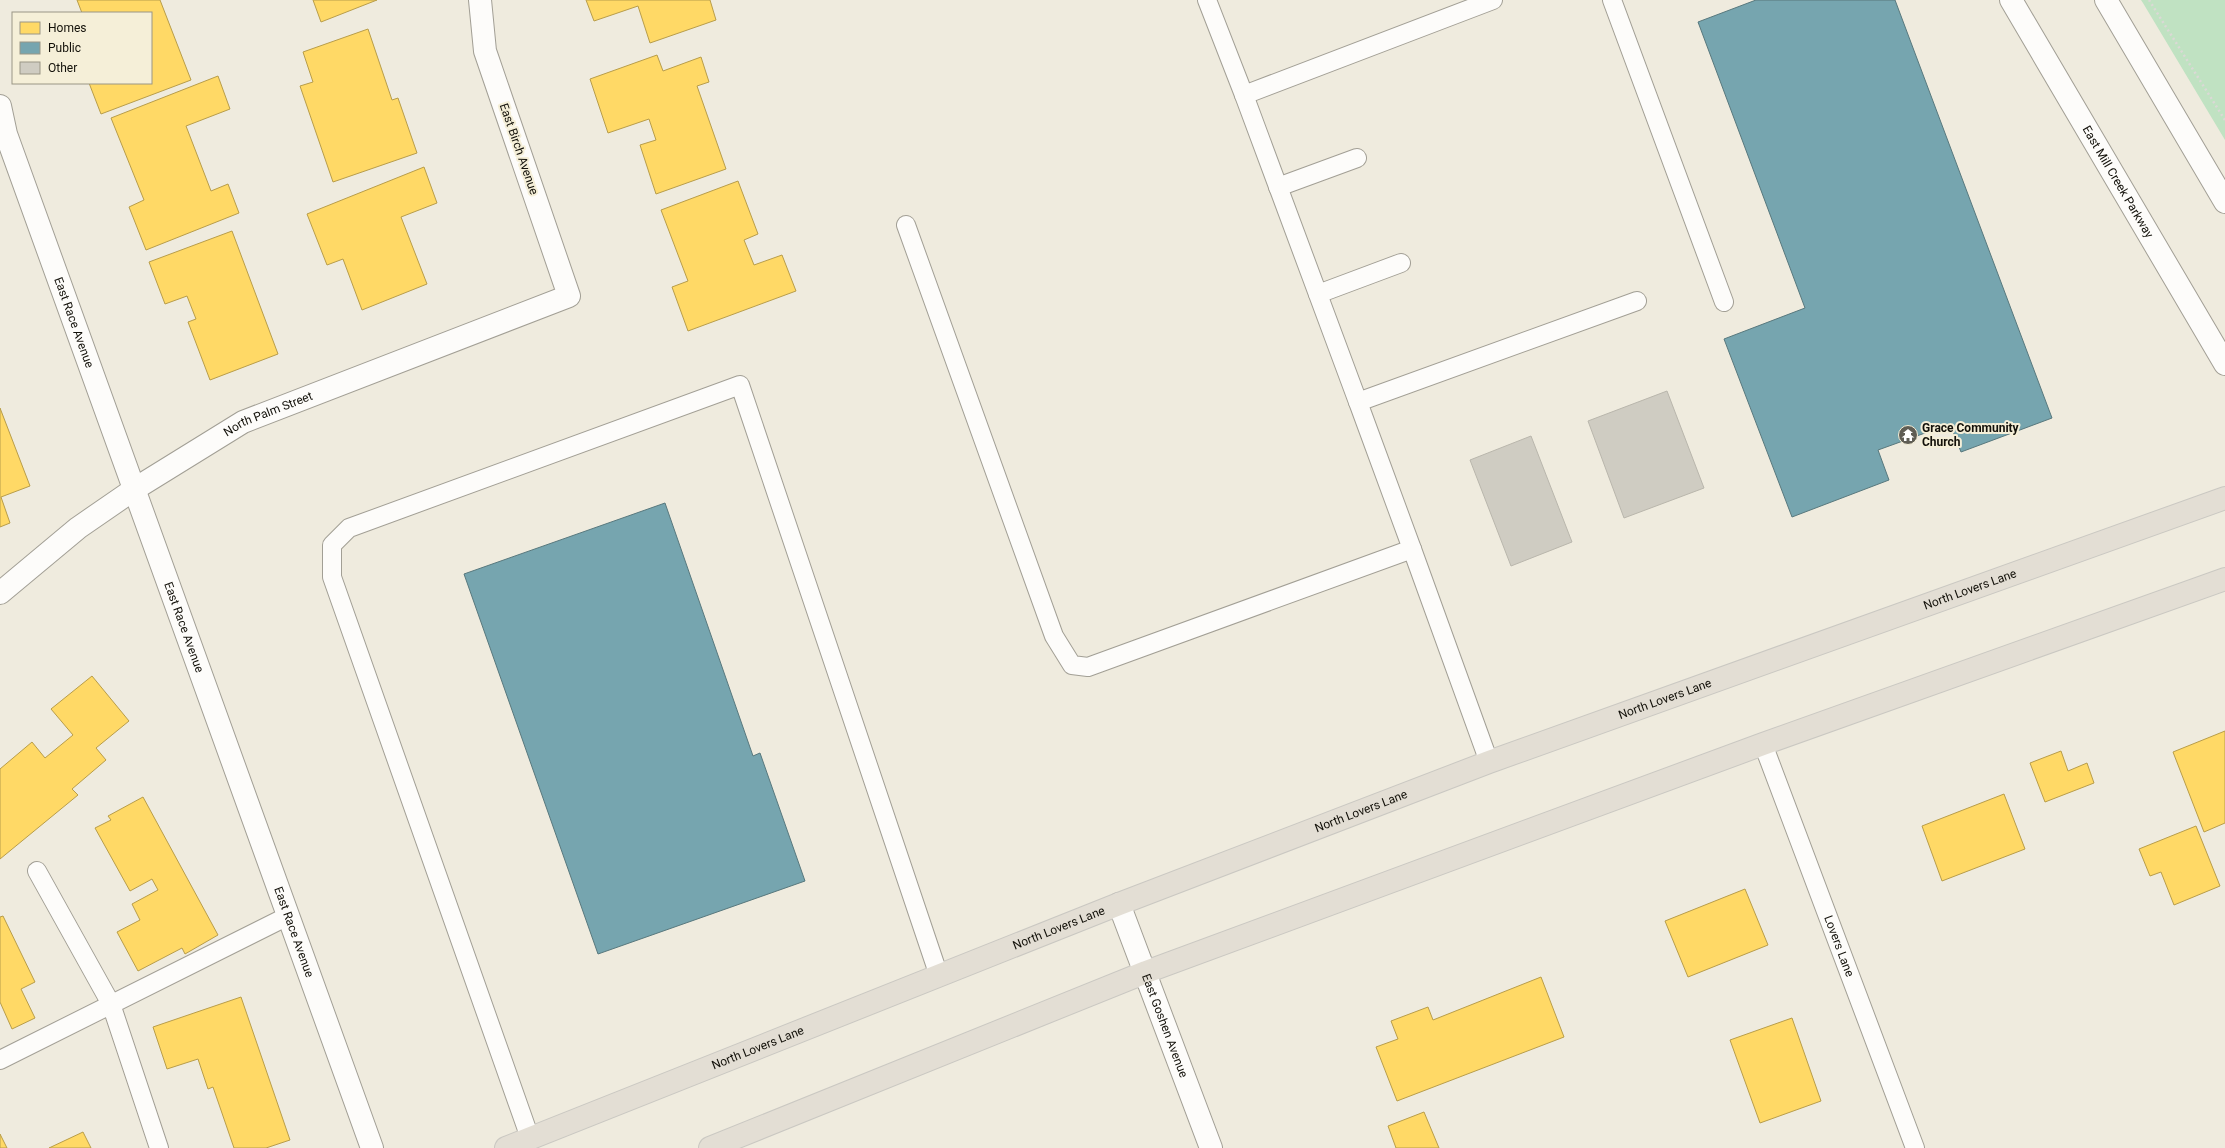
<svg xmlns="http://www.w3.org/2000/svg" width="2225" height="1148" font-family="Roboto,sans-serif">
<style>
.green{fill:#c0e2c2}
.homes{fill:#ffd966;stroke:#b89d4a}
.public{fill:#76a5af;stroke:#58787d}
.building{fill:#cfccc2;stroke:#b9b6ac}
.lines{fill:none;stroke-linecap:round;stroke-linejoin:round}
.service-casing{stroke:#a29f95;stroke-width:20}
.minor-casing{stroke:#a29f95;stroke-width:24}
.tertiary-casing{stroke:#a29f95;stroke-width:24}
.primary-casing{stroke:#cac8c2;stroke-width:24}
.path{stroke:#dbd9d6;stroke-width:2.5;stroke-dasharray:2 3;stroke-linecap:butt}
.service{stroke:#fdfcfa;stroke-width:18}
.minor{stroke:#fdfcfa;stroke-width:22}
.tertiary{stroke:#fdfcfa;stroke-width:22}
.primary{stroke:#e3ded4;stroke-width:22}
.labels{text-anchor:middle;stroke-width:4;stroke-linejoin:round;paint-order:stroke}
.street-label{font-size:12px;fill:#121009;stroke:#f5efd8}
.poi-label{font-size:12px;font-weight:bold;fill:#121009;stroke:#f5efd8;text-anchor:start}
</style>
<rect width="100%" height="100%" fill="#efebde"/>
<polygon class="green" points="2141,0 2225,0 2225,140 2143,3"/>
<g class="homes">
<polygon points="77,0 160,0 191,80 101,114 89,83 151,83 151,13 82,13"/>
<polygon points="313,0 377,0 321,22"/>
<polygon points="586,0 710,0 716,20 650,43 638,6 594,21"/>
<polygon points="368,29 392,100 398,98 417,153 333,182 300,86 313,82 303,52"/>
<polygon points="657,55 663,71 701,57 709,82 697,86 726,169 656,194 640,145 656,140 649,119 608,133 590,79"/>
<polygon points="218,76 230,109 186,126 211,191 228,184 239,213 146,250 129,207 144,200 111,118"/>
<polygon points="424,167 437,203 401,217 427,284 362,310 343,259 327,265 307,214"/>
<polygon points="738,181 758,234 744,240 754,265 782,255 796,291 688,331 672,287 688,281 661,210"/>
<polygon points="232,231 278,354 210,380 188,322 196,319 187,296 165,304 149,262"/>
<polygon points="0,408 30,486 1,497 10,523 0,527"/>
<polygon points="92,676 129,721 96,748 106,760 72,789 78,795 0,859 0,769 32,742 45,758 73,735 51,709"/>
<polygon points="2225,731 2225,823 2204,832 2173,752"/>
<polygon points="2061,751 2068,771 2087,763 2094,783 2045,802 2030,763"/>
<polygon points="2004,794 2025,849 1942,881 1922,826"/>
<polygon points="143,797 218,935 185,954 182,948 138,971 117,932 140,920 132,904 158,890 152,879 130,891 95,828 111,820 108,816"/>
<polygon points="2196,826 2220,886 2174,905 2161,872 2150,876 2139,849"/>
<polygon points="1745,889 1768,945 1688,977 1665,921"/>
<polygon points="3,916 35,982 21,989 35,1018 12,1029 0,1002 0,917"/>
<polygon points="1541,977 1564,1037 1397,1101 1376,1047 1398,1039 1391,1021 1428,1007 1433,1020"/>
<polygon points="241,997 290,1140 266,1148 234,1148 213,1087 208,1089 198,1059 167,1069 153,1027"/>
<polygon points="1792,1018 1821,1101 1760,1123 1730,1040"/>
<polygon points="1424,1112 1439,1148 1396,1148 1388,1126"/>
<polygon points="83,1132 91,1148 49,1148"/>
<polygon points="0,1134 7,1148 0,1148"/>
</g>
<g class="public">
<polygon points="1756,0 1895,0 2052,418 1961,452 1950,424 1878,450 1889,480 1792,517 1724,339 1805,308 1698,22"/>
<polygon points="665,503 753,756 760,753 805,881 598,954 464,574"/>
</g>
<g class="building">
<polygon points="1667,391 1704,488 1624,518 1588,421"/>
<polygon points="1531,436 1572,542 1511,566 1470,460"/>
</g>
<g class="lines">
<defs>
<g id="service">
<polyline points="1207,0 1244,95 1493,0"/>
<polyline points="1612,0 1724,302"/>
<polyline points="1244,95 1358,402"/>
<polyline points="1278,187 1357,158"/>
<polyline points="906,225 1054,636 1072,665 1088,667 1412,549 1358,402 1637,301"/>
<polyline points="1318,294 1401,263"/>
<polyline points="1412,549 1489,762"/>
<path id="s1" d="M1763,744L1915,1148"/>
<polyline points="37,871 111,1004 159,1148"/>
<polyline points="0,1060 288,916"/>
<polyline points="530,1138 332,577 332,545 349,528 740,385 939,976"/>
</g>
<g id="minor">
<path id="s2" d="M0,106L6,134L372,1148"/>
<path id="s3" d="M0,593L78,528L133,490L243,422L569,296L485,51L480,0"/>
</g>
<g id="tertiary">
<path id="s4" d="M2011,0L2225,364"/>
<polyline points="2106,0 2225,202"/>
<path id="s5" d="M1119,904L1211,1148"/>
</g>
<g id="primary">
<path id="s6" d="M506,1148L1119,904L1489,762L2225,498"/>
<polyline points="710,1148 1146,972 1763,744 2225,579"/>
</g>
</defs>
<use href="#service" class="service-casing"/>
<use href="#minor" class="minor-casing"/>
<use href="#tertiary" class="tertiary-casing"/>
<use href="#primary" class="primary-casing"/>
<polyline class="path" points="2149,0 2225,120"/>
<use href="#service" class="service"/>
<use href="#minor" class="minor"/>
<use href="#tertiary" class="tertiary"/>
<use href="#primary" class="primary"/>
</g>
<defs>
<symbol id="temple-disc" viewBox="-11 -11 22 22"><circle r="9.5" fill="#5f5d54" stroke="#f5efd8"/><path d="M0-6L5-2H3V0L6.5 2.5H4V6H1.5V3h-3V6H-4V2.5H-6.5L-3 0V-2H-5Z" fill="#fff"/></symbol>
</defs>
<g fill-rule="evenodd">
<use href="#temple-disc" x="1897" y="424" width="22" height="22"/>
</g>
<g class="labels">
<g class="street-label">
<text transform="translate(519 149) rotate(71)" y="4">East Birch Avenue</text>
<text dy="4" stroke="none"><textPath href="#s4" startOffset="211">East Mill Creek Parkway</textPath></text>
<text dy="4" stroke="none"><textPath href="#s2" startOffset="229">East Race Avenue</textPath></text>
<text dy="4" stroke="none"><textPath href="#s3" startOffset="324">North Palm Street</textPath></text>
<text dy="4" stroke="none"><textPath href="#s6" startOffset="1567">North Lovers Lane</textPath></text>
<text dy="4" stroke="none"><textPath href="#s2" startOffset="553">East Race Avenue</textPath></text>
<text dy="4" stroke="none"><textPath href="#s6" startOffset="1243">North Lovers Lane</textPath></text>
<text dy="4" stroke="none"><textPath href="#s6" startOffset="919">North Lovers Lane</textPath></text>
<text dy="4" stroke="none"><textPath href="#s6" startOffset="595">North Lovers Lane</textPath></text>
<text dy="4" stroke="none"><textPath href="#s2" startOffset="877">East Race Avenue</textPath></text>
<text dy="4" stroke="none"><textPath href="#s1" startOffset="216">Lovers Lane</textPath></text>
<text dy="4" stroke="none"><textPath href="#s5" startOffset="130">East Goshen Avenue</textPath></text>
<text dy="4" stroke="none"><textPath href="#s6" startOffset="271">North Lovers Lane</textPath></text>
</g>
<g class="poi-label">
<text x="1922" y="432">Grace Community<tspan x="1922" dy="14">Church</tspan></text>
</g>
</g>
<rect x="12" y="12" width="140" height="72" fill="#f5efd8" stroke="#9a9685"/>
<rect x="20" y="22" width="20" height="12" fill="#ffd966" stroke="#9a9685"/>
<text x="48" y="32" font-size="12" fill="#121009">Homes</text>
<rect x="20" y="42" width="20" height="12" fill="#76a5af" stroke="#9a9685"/>
<text x="48" y="52" font-size="12" fill="#121009">Public</text>
<rect x="20" y="62" width="20" height="12" fill="#cfccc2" stroke="#9a9685"/>
<text x="48" y="72" font-size="12" fill="#121009">Other</text>
</svg>
